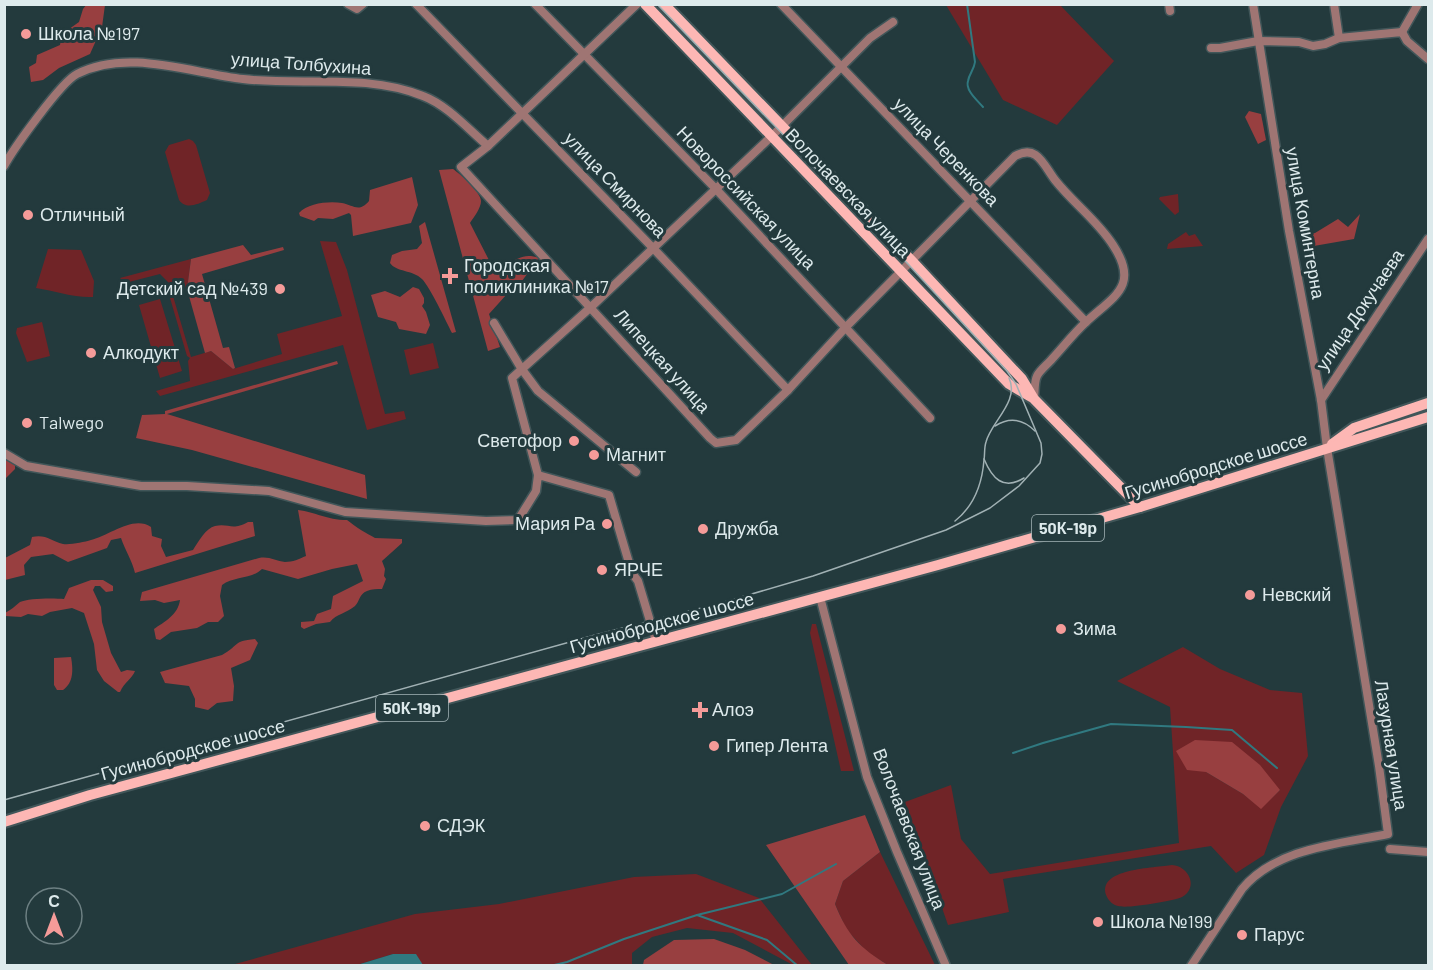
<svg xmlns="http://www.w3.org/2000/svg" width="1433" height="970" font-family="Barlow,sans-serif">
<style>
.green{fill:#702427;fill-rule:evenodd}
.forest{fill:#983f40}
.water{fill:#307980}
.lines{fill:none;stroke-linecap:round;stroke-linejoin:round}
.stream{stroke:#307980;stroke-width:2}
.minor-casing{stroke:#415659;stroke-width:11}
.major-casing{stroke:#415659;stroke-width:14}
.minor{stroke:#9f7573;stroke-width:8}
.major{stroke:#fdb7b4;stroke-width:10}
.tram{stroke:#a1b1b4;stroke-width:1.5}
.poi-dot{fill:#f59b99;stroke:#233a3d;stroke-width:2}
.labels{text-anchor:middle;stroke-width:6;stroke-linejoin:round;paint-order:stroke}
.shield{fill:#233a3d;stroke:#a5b5b8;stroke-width:1.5}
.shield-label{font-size:16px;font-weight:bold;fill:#ddeaec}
.poi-label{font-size:18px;fill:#ddeaec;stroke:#233a3d;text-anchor:start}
.street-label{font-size:18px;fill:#ddeaec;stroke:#233a3d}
</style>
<rect width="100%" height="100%" fill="#233a3d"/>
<g class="green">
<polygon points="946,5 1060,5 1114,61 1057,125 1003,100"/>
<path d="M189,139L193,141L196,145L210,193L207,200C198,204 186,210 179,200L165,152L169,145Z"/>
<polygon points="1178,194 1179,212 1175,215 1159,199 1160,197"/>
<polygon points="1186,232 1189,236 1195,234 1203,246 1167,249 1168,244"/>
<polygon points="320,241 336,242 347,270 385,414 404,411 406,419 367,430 343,345 160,396 156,391 190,381 188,361 190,358 187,356 170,298 173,296 191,357 211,351 233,369 282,354 277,334 342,316"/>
<path d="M48,249L81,250L94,281L93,297C74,298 55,291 36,288Z"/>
<polygon points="191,259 187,289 172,292 169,283 160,274 125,283 120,278"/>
<polygon points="160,299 182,371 160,378 139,305"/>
<polygon points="42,322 50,356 27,362 16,333 17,328"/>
<polygon points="433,343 439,368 410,375 404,350"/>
<polygon points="812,624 816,624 854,771 841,771 810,633"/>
<path d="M1183,647L1220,669L1270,690L1302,693L1308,756L1281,807L1264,855L1236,873L1211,846L1003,879L1009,912L948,925L905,802L951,785L961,839L990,874L1179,843L1170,707L1117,681ZM1206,772L1280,790L1261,808L1243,794Z"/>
<polygon points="880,852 935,965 888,965 867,952 846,929 835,904 843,881"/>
<path d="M1172,865C1189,866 1199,888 1182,897C1173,901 1127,909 1118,906C1113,905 1109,901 1107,897C1094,868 1156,868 1172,865Z"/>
<polygon points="696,874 759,898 812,965 793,965 733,933 687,928 652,937 632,953 632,965 414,965 393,954 357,965 345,965 228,966 415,914 499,904 634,877"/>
</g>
<g class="forest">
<polygon points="87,4 105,5 102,27 90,54 59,68 43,80 31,82 29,67 36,63 37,55 60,45 62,34 79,22 83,9"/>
<polygon points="1249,111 1261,114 1266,140 1258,144 1245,117"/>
<path d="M453,169C460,174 481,192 481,201C481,208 474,217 470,223L492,266L501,267C516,261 522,252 539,258L519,285L507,294L489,314L500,347L488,351L439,170Z"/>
<path d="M412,177L418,205L411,223L353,236L351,215L349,213L333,219L318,218L314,221L300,216L299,213C308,203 329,201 342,203C353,205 359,213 369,201L370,190Z"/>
<polygon points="1360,214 1354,239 1308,247 1301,241 1306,235 1315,233 1338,219 1348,227"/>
<path d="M425,222L456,332L452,333C446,321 430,287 422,279C413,270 396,272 390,263L392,255L402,251L417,249L422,243L419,226Z"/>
<polygon points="243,245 251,255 283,247 284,250 202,274 223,348 229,347 235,368 233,369 211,351 205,353 187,289 191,259"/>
<polygon points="413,287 419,289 424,298 424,303 422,306 426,312 430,325 426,334 399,329 396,322 378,317 371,295 385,291 400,297"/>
<polygon points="337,361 338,364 167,414 365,475 367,499 192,450 136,438 142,415 165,414 165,411"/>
<polygon points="5,456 15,464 15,469 5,479"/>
<path d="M298,510C316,512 326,520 347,520C357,528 366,533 375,538L402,539V543L382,561L385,569L384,576L386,579L382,589C377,589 372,589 367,591C359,594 360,601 355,606C347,613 336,614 330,622L316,624L304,629L301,627V622L314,621L317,614L331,609L333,596L363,581L357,564L332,569L298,579L262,569C252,579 234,576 222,585L220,596L224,616L218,622H208L197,628L171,632L160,640L156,639L154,629C164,622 178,615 180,600L164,603L155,600L140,601L142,592L259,558C269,556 276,561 285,562C293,562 299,559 306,556Z"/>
<path d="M248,522H253L255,536L135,573C132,560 125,550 121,538L111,540L107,548L68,562L53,554L31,557L24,565L25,575L5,580V558L30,545L32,537C46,534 51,541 63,544C71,545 84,542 91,540C109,536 133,515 151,527L152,536L162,539L161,546L166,557L193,550C198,542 206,528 215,526C229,523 232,531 248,522Z"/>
<path d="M91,580H103L113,586V591L106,592L100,586H95L93,590L101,607L102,622L111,653L121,672L127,670L135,671C132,679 125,681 120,692H118L104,681L97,670L94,644L84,613L72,608L50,612L42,616L28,614L21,617L5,616V613C11,610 15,606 20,602C28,598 54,598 64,599L69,588Z"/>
<path d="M255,639L258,643L250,660L231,668L234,686L233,701L217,703L208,710L195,707V699L189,686L165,683L160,672L222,655C239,646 232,641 255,639Z"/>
<path d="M71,657C73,669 74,682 63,690H57L54,685V658Z"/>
<polygon points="1195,740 1232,742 1260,765 1280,790 1261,809 1243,794 1206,772 1187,770 1176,751"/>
<path d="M865,815L880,852L843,881L835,904C848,936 859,947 888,965H849L766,845Z"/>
<polygon points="714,939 745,950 774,965 643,965 644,960 674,940"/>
</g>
<polygon class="water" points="393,954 416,954 423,965 345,965 357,965"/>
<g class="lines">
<g class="stream">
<path d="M967,4L975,62C974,70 969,74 968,81C965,90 977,100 983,107"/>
<polyline points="1013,753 1043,743 1111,724 1186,727 1232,730 1277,768"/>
<polyline points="697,915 782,894 836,864"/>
<polyline points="550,966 567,962 624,939 697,915 767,940 798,966"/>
</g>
<defs>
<g id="minor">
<polyline points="348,4 357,9 363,4"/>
<polyline points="416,4 652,247 788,390"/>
<polyline points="535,4 715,188 930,418"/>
<path d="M637,4L488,146L461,167L710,438L716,443L736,440L788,390L846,327L1015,156C1037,144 1043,164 1055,180C1073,203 1097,220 1113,245C1140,286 1114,296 1086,322C1074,333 1063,347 1052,359C1048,364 1040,370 1037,376C1034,382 1035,392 1034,399"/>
<polyline points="781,4 1086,322"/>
<polyline points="1169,4 1170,11"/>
<polyline points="1334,4 1339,38"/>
<polyline points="1402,32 1418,4"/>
<polyline points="1211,48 1220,48 1258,41 1299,42 1313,46 1325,44 1339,38 1402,32 1407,41 1428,59"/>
<path d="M4,166C14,148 61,82 77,74C127,48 191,73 243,79C302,86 366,73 423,96C447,105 468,129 488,146"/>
<polyline points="494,323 521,368 538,391 636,472"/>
<polyline points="1321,400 1428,239"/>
<polyline points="4,453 26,466 141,486 187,486 269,491 345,512 486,521 518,520 536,491 538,475 609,495 632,573 638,581 656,641"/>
<polyline points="538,475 512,378 591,307 774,134 870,38 893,22"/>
<polyline points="820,597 867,777 897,852 946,966"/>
<polyline points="1390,849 1428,852"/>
<path d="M1191,966L1242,889C1276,848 1338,844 1388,834L1379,766L1327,448L1321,400L1289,231L1253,4"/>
</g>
<g id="major">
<polyline points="645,4 1009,384 1031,397"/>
<polyline points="664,4 912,261 1022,379 1034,399 1140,507"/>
<polyline points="1332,444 1354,428 1428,403"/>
<polyline points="4,822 90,795 938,565 1140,507 1428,417"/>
</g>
</defs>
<use href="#minor" class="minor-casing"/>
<use href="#major" class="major-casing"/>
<use href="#minor" class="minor"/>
<use href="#major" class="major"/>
<g class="tram">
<path d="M995,426C1009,417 1023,419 1035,431"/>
<path d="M984,459C992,478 1003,491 1024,478"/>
<path d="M955,521C974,506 982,485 984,460C985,454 984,448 986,442C991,422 1020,401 1009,378"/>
<polyline points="4,800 595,635 721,603 813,576 946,530 990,508 1019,486 1040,463 1042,454 1041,443 1016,384 1007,371 909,265 657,4"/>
</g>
</g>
<g class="poi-dot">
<circle cx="26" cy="34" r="6"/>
<circle cx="28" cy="215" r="6"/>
<path d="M447 267h6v6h6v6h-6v6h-6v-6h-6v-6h6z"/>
<circle cx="280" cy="289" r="6"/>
<circle cx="91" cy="353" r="6"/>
<circle cx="27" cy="423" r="6"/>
<circle cx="574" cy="441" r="6"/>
<circle cx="594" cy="455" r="6"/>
<circle cx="607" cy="524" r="6"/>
<circle cx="703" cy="529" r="6"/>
<circle cx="602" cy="570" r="6"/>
<circle cx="1250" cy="595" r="6"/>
<circle cx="1061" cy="629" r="6"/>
<path d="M697 701h6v6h6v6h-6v6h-6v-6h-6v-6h6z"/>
<circle cx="714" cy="746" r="6"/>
<circle cx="425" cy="826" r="6"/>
<circle cx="1098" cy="922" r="6"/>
<circle cx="1242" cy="935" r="6"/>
</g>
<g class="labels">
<g class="shield">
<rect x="1032" y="515" width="72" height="26" rx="4.5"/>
<rect x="376" y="695" width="72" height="26" rx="4.5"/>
</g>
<g class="shield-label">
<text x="1068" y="534">50К-19р</text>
<text x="412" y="714">50К-19р</text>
</g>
<g class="poi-label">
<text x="38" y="40">Школа №197</text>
<text x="40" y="221">Отличный</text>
<text x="464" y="272">Городская<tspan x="464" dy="21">поликлиника №17</tspan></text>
<text x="268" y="295" text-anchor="end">Детский сад №439</text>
<text x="103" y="359">Алкодукт</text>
<text x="39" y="429">Talwego</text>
<text x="562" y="447" text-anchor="end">Светофор</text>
<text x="606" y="461">Магнит</text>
<text x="595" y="530" text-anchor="end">Мария Ра</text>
<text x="715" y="535">Дружба</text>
<text x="614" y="576">ЯРЧЕ</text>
<text x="1262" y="601">Невский</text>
<text x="1073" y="635">Зима</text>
<text x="712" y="716">Алоэ</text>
<text x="726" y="752">Гипер Лента</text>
<text x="437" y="832">СДЭК</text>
<text x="1110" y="928">Школа №199</text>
<text x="1254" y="941">Парус</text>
</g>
<g class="street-label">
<text transform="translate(301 64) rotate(4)" y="6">улица Толбухина</text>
<text transform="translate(946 152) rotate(46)" y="6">улица Черенкова</text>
<text transform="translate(615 185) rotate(46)" y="6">улица Смирнова</text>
<text transform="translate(848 193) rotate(46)" y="6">Волочаевская улица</text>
<text transform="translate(746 198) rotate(46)" y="6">Новороссийская улица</text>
<text transform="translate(1305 223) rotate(80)" y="6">улица Коминтерна</text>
<text transform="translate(1360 310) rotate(-56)" y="6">улица Докучаева</text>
<text transform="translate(662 361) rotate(48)" y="6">Липецкая улица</text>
<text transform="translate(1216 466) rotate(-17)" y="6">Гусинобродское шоссе</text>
<text transform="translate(662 623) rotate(-15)" y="6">Гусинобродское шоссе</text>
<text transform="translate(1391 745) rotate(81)" y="6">Лазурная улица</text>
<text transform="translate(193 750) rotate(-15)" y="6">Гусинобродское шоссе</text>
<text transform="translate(909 829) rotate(69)" y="6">Волочаевская улица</text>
</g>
</g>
<rect width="1433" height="970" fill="none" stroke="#ddeaec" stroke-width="12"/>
<g transform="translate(54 916)"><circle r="28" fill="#233a3d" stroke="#6d8083" stroke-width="1.5"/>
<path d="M0-4.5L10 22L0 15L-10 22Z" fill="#f59b99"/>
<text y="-9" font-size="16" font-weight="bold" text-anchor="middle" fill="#ddeaec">С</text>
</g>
</svg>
